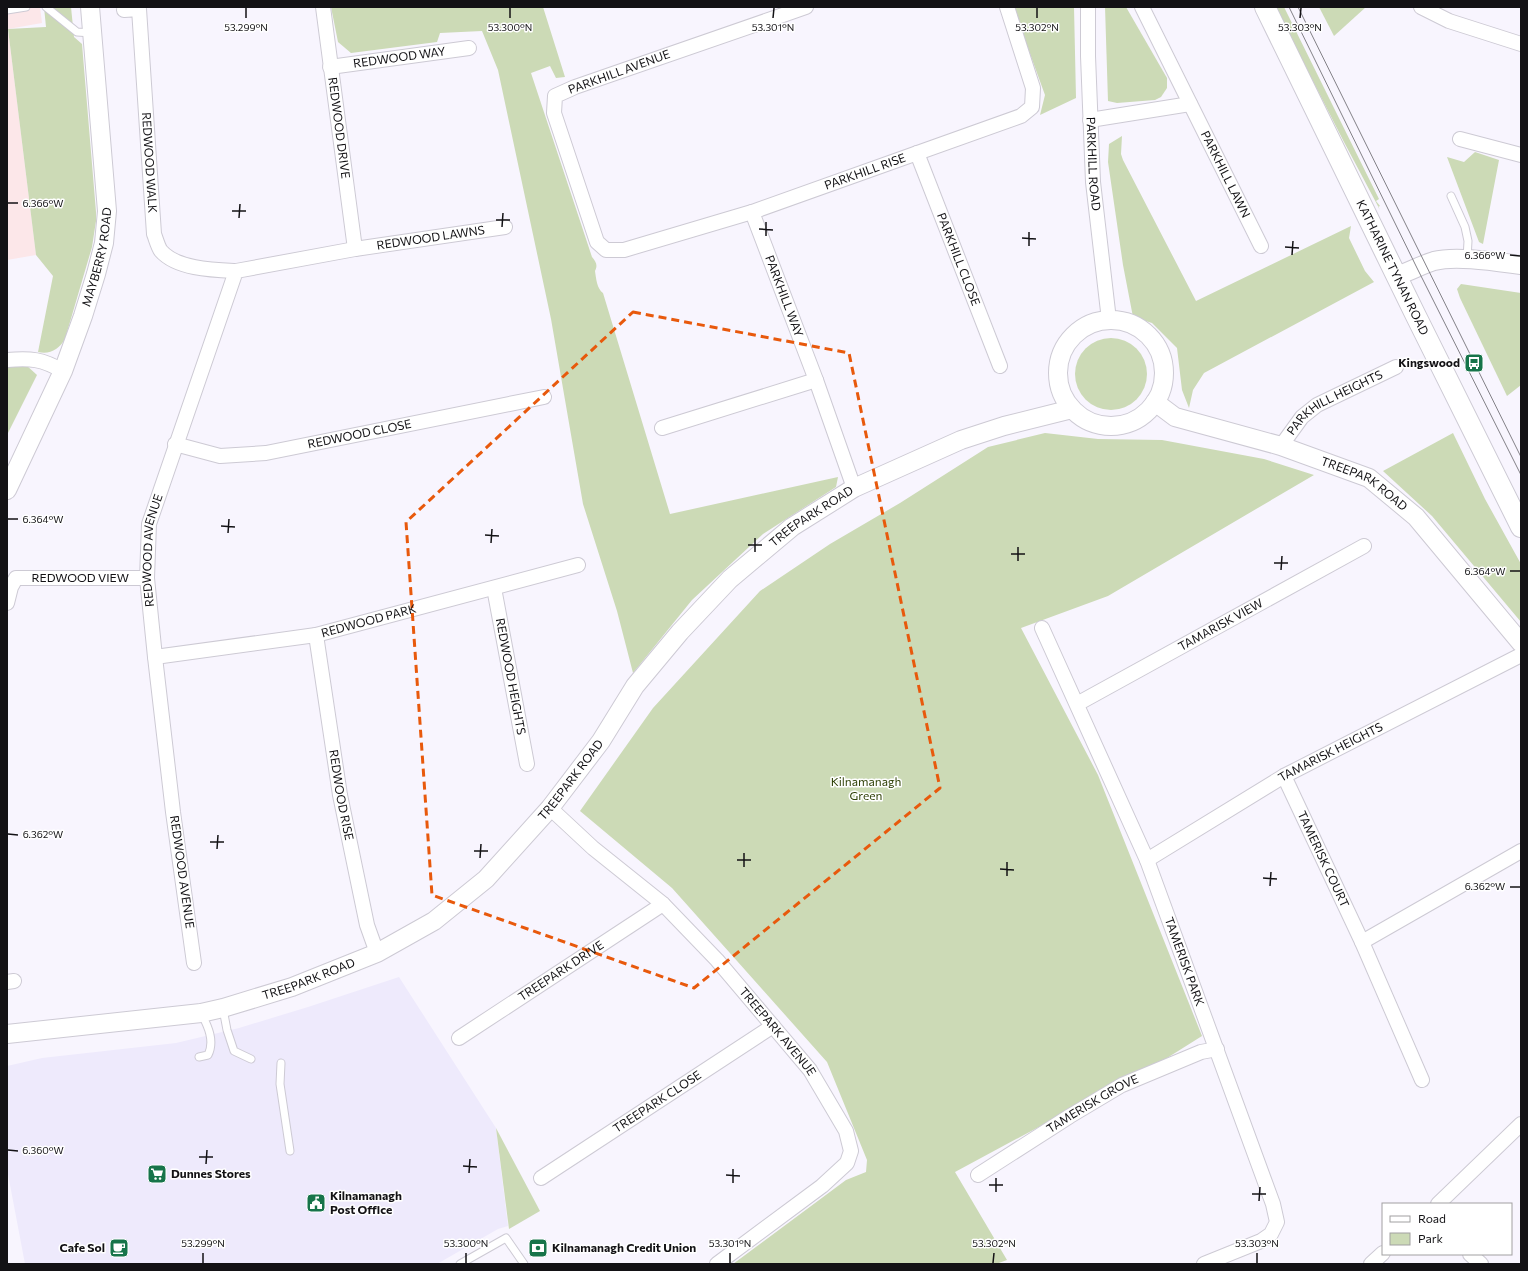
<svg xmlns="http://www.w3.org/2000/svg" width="1528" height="1271" font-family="Commissioner,sans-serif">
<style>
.commercial{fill:#eeeafc}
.industrial{fill:#fce7e9}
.green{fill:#ccdab6}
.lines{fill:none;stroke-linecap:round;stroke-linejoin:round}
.service-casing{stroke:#cdcad4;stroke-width:9}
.minor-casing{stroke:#cdcad4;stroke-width:16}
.tertiary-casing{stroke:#cdcad4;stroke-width:20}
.secondary-casing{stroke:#cdcad4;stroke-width:22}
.service{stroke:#fff;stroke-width:7}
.minor{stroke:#fff;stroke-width:14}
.tertiary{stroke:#fff;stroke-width:18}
.secondary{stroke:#fff;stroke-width:20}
.tram{stroke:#838187;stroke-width:1}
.marked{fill:none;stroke:#e8590c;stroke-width:3;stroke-dasharray:8 5;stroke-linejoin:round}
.ticks{fill:none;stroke:#131215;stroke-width:1.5}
.labels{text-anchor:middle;stroke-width:3;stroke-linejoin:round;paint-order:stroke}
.street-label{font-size:12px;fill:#131215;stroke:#fff}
.poi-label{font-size:12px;font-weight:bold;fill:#131215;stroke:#fff;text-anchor:start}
.park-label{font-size:12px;fill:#2f4006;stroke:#fff}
.ticks-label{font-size:10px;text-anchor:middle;fill:#131215;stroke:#fff;stroke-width:3;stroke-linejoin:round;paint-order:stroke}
</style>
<rect width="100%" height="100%" fill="#f8f5fe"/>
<polygon class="commercial" points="399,977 496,1128 508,1226 498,1229 437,1264 25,1264 7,1169 7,1066 42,1058 176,1043 239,1028 308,1007"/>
<polygon class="industrial" points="7,7 40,7 42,23 8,29 36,255 7,260"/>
<g class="green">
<path d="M44,7H71L74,37L82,44L96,212V221L92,247L65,339C59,349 50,355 38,352L53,276L36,255L8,29L46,27Z"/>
<path d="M331,7H543L565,77L556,78L550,66L531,73L592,257C596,262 598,265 595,271C596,278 597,289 603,293L670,514L838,477L836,487L763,534L692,600L633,673L617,611L583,504L551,319L498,70L482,31L440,33L437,42L351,53L338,42Z"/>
<polygon points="1013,7 1074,7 1076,98 1040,115 1045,95"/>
<polygon points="1105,7 1126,7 1167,78 1167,88 1161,97 1155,100 1117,103 1108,101"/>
<polygon points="1275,7 1284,7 1379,199 1376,201 1380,206 1378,207 1380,210 1344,142"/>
<polygon points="1319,7 1366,7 1334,36"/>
<polygon points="1122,136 1121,154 1123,160 1196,301 1351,226 1349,238 1365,271 1374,282 1204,373 1193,390 1189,408 1182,390 1177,348 1152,323 1133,317 1123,265 1108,162 1109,144"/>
<polygon points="1475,152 1499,160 1483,244 1479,242 1447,157 1464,162"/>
<polygon points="1461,284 1521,293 1521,385 1507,396 1460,298 1457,289"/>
<circle cx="1111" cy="374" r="36"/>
<polygon points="26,365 37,375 7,435 7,367"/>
<polygon points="1045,433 1098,439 1162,440 1264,459 1314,475 1108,596 1021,628 1098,775 1202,1036 1167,1058 955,1172 1007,1260 996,1264 733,1264 846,1180 866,1172 867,1160 827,1062 672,888 580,811 653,708 760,591 830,544 900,503 988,447"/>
<polygon points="1453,433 1485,499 1521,564 1521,622 1432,516 1383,471"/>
<polygon points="496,1128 540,1211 509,1229"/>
</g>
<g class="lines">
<defs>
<g id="service">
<polyline points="46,7 77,32 92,33"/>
<polyline points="7,10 26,7"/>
<polyline points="1451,196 1465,227 1468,241 1467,259"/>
<polyline points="223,1009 227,1030 234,1051 251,1059"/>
<path d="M199,1057L208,1055C215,1041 208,1026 201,1013"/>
<polyline points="281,1063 280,1084 290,1151"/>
<polyline points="460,1264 506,1238 524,1264"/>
</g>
<g id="minor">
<path id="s1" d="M323,7L355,249"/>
<path id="s2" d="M806,7L575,87L555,96L554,113L597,242L606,250H624L752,212L1021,116L1032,107L1033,88L1007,7"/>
<path id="s3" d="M1088,7V56L1093,182L1109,320"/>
<path id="s4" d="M1142,7L1261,246"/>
<polyline points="1421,7 1449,21 1521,44"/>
<path id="s5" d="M124,10L139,9L154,234C156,239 158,247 161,251C177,269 213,270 236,271"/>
<path id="s6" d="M330,67L469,48"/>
<polyline points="1090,120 1190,104"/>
<polyline points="1460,139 1521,155"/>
<path id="s7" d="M917,153L1000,366"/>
<path id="s8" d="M752,212L816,380L854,488"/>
<path d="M7,360C31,358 42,359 63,371"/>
<polyline points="662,428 816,380"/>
<path id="s9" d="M175,444L220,456L266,453L544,397"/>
<path id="s10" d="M1281,446L1302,417L1317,405L1396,367"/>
<path id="s11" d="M494,588L527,764"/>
<path id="s12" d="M7,603L11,587L16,578H147"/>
<path id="s13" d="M1042,628L1147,860L1273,1204L1277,1222L1271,1234L1261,1241L1204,1264"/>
<path id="s14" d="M316,635L340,795L367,925L377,953"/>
<path id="s15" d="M155,657L316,635L578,565"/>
<path id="s16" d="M1077,704L1364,546"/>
<path id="s17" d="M1284,776L1362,942L1422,1080"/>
<path id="s18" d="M550,808L593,848L663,904L717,960L810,1070L846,1131L851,1151L847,1163L822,1186L717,1264"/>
<path id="s19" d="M1147,860L1284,776L1521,655"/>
<polyline points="1362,942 1521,851"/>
<path id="s20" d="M194,963L173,812L155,657L147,578L149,524L236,271L355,249L505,227"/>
<polyline points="7,982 14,981"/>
<path id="s21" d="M459,1038L663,904"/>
<path id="s22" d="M978,1175L1070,1116L1122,1085L1201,1052L1217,1049"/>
<path id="s23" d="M541,1178L773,1026"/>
<polyline points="1438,1204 1521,1124"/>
<polyline points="1470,1254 1481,1264"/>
<polyline points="1371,1264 1383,1253"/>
</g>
<g id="tertiary">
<path d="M1396,276C1409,272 1421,265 1434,261C1456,255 1498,262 1521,265"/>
<circle cx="1111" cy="373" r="53"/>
<path id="s24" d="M1155,402L1175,417L1281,446L1369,478L1416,517L1521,643"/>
<path id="s25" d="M7,490L63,371L83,316L96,274L104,243L107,211L90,7"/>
<path id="s26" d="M7,1034L201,1013L223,1008L292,987L377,953L434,921L486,879L550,808L601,741L635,686L680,632L730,579L792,527L854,488L961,440L1004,426L1072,409"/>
</g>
<g id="secondary">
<path id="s27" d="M1265,7L1416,316L1521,527"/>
</g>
</defs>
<use href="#service" class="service-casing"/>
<use href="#minor" class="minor-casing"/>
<use href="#tertiary" class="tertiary-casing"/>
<use href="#secondary" class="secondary-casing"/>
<use href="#service" class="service"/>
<use href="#minor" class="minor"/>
<use href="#tertiary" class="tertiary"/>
<use href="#secondary" class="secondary"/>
<g class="tram">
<polyline points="1289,7 1417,268 1521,475"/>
<polyline points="1298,7 1521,457"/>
</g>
</g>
<path class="marked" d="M633,312L849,353L940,788L694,988L432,895L406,522Z"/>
<path class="ticks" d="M246,18V8M510,18V8M773,18L774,8M1037,18V8M1300,18L1301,8M8,203H18M232,211H246M239,218L240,204M496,220H510M502,227L503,213M759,229L773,230M766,236V222M1022,238L1036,239M1029,246V232M1285,247L1299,248M1292,255L1293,241M1510,255L1520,256M8,519H18M221,526L235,527M228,533L229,519M485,535L499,536M491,543L492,529M748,545H762M755,552V538M1011,554H1025M1018,561V547M1274,563H1288M1281,570L1282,556M1510,571H1520M8,834L18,835M210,842H224M217,849L218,835M474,851H488M480,858L481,844M737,860H751M744,867V853M1000,869L1014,870M1007,876V862M1263,878L1277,879M1270,886L1271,872M1510,887H1520M8,1150L18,1151M199,1157H213M206,1164L207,1150M463,1166L477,1167M469,1173L470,1159M726,1175L740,1176M733,1183V1169M989,1185H1003M996,1192V1178M1252,1194H1266M1259,1201L1260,1187M203,1263V1253M466,1263V1253M730,1263V1253M993,1263L994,1253M1257,1263V1253"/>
<defs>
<symbol id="bus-square" viewBox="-11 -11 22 22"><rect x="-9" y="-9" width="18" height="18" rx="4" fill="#17744a" stroke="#fff"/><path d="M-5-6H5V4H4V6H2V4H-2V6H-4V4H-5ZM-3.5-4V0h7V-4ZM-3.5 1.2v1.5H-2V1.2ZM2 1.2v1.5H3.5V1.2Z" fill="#fff"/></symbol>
<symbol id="supermarket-square" viewBox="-11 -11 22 22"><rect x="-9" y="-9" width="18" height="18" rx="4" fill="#17744a" stroke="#fff"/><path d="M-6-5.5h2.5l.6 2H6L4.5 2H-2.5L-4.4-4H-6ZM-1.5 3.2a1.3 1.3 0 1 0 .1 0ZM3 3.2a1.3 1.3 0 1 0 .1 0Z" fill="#fff"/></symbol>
<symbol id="civic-square" viewBox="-11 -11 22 22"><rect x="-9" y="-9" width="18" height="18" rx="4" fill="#17744a" stroke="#fff"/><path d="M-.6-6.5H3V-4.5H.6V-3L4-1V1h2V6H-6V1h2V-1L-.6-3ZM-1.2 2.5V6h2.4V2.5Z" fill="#fff"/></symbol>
<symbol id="cafe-square" viewBox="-11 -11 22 22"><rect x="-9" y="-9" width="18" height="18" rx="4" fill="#17744a" stroke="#fff"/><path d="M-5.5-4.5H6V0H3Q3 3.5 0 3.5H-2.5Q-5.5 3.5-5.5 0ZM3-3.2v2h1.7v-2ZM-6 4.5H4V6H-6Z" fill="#fff"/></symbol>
<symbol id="bank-square" viewBox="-11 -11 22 22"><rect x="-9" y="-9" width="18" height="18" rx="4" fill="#17744a" stroke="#fff"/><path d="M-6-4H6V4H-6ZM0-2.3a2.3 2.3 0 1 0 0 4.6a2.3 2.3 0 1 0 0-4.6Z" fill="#fff"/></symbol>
</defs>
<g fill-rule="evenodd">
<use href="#bus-square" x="1463" y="352" width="22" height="22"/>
<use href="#supermarket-square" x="146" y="1163" width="22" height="22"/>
<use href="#civic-square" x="305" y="1192" width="22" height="22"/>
<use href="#cafe-square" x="108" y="1237" width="22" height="22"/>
<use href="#bank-square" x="527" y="1237" width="22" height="22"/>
</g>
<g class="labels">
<g class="street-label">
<text dy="4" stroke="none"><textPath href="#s6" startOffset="70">REDWOOD WAY</textPath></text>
<text transform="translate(619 72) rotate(-20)" y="4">PARKHILL AVENUE</text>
<text dy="4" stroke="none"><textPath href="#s1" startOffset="122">REDWOOD DRIVE</textPath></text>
<text dy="4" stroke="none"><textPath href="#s5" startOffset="169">REDWOOD WALK</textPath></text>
<text dy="4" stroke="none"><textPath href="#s3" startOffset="157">PARKHILL ROAD</textPath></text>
<text dy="4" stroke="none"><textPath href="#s2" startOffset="703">PARKHILL RISE</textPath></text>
<text dy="4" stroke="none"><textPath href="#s4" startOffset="187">PARKHILL LAWN</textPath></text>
<text dy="4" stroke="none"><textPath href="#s20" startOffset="907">REDWOOD LAWNS</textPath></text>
<text dy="4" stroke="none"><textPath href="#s25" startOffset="251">MAYBERRY ROAD</textPath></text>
<text dy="4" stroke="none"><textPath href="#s7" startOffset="114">PARKHILL CLOSE</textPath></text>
<text dy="4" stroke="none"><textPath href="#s27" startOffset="290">KATHARINE TYNAN ROAD</textPath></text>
<text dy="4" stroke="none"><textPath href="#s8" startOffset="90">PARKHILL WAY</textPath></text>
<text dy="4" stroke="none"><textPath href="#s10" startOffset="71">PARKHILL HEIGHTS</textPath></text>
<text dy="4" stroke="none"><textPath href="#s9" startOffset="188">REDWOOD CLOSE</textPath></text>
<text dy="4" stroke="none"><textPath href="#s24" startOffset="227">TREEPARK ROAD</textPath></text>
<text dy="4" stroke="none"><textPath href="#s26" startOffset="1004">TREEPARK ROAD</textPath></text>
<text dy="4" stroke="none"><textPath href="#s20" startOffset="416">REDWOOD AVENUE</textPath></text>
<text dy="4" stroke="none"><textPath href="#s12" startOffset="91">REDWOOD VIEW</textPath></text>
<text dy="4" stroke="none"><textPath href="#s15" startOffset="217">REDWOOD PARK</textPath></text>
<text dy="4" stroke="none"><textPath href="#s16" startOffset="164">TAMARISK VIEW</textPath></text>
<text dy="4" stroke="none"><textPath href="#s11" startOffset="90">REDWOOD HEIGHTS</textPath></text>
<text dy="4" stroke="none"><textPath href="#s19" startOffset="213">TAMARISK HEIGHTS</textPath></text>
<text dy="4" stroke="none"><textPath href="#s26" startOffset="644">TREEPARK ROAD</textPath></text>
<text dy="4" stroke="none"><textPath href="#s14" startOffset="162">REDWOOD RISE</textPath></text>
<text dy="4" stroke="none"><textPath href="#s17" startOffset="92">TAMERISK COURT</textPath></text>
<text transform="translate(182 872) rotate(82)" y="4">REDWOOD AVENUE</text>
<text dy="4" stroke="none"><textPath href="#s13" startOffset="363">TAMERISK PARK</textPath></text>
<text dy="4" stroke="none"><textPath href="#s21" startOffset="122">TREEPARK DRIVE</textPath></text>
<text dy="4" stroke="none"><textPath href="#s26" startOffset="308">TREEPARK ROAD</textPath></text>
<text dy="4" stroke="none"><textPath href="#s18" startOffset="320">TREEPARK AVENUE</textPath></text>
<text dy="4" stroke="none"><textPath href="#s23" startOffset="139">TREEPARK CLOSE</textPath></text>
<text dy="4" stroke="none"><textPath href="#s22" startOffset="135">TAMERISK GROVE</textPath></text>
</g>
<g class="poi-label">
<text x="1460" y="367" text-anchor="end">Kingswood</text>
<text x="171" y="1178">Dunnes Stores</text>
<text x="330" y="1200">Kilnamanagh<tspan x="330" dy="14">Post Office</tspan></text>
<text x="105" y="1252" text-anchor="end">Cafe Sol</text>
<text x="552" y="1252">Kilnamanagh Credit Union</text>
</g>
<g class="park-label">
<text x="866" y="786">Kilnamanagh<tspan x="866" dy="14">Green</tspan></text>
</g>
</g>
<g class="ticks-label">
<text x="246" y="31">53.299°N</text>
<text x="510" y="31">53.300°N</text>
<text x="773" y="31">53.301°N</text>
<text x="1037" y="31">53.302°N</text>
<text x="1300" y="31">53.303°N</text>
<text x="43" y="207">6.366°W</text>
<text x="1485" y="259">6.366°W</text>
<text x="43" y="523">6.364°W</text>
<text x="1485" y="575">6.364°W</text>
<text x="43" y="838">6.362°W</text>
<text x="1485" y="890">6.362°W</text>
<text x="43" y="1154">6.360°W</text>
<text x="203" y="1247">53.299°N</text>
<text x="466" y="1247">53.300°N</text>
<text x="730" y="1247">53.301°N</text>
<text x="994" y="1247">53.302°N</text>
<text x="1257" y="1247">53.303°N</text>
</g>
<rect width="1528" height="1271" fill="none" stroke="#131215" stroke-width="16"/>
<rect x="1382" y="1203" width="130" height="52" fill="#ffffff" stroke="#a1a0a1"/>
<rect x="1390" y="1216" width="20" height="6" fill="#ffffff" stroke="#a1a0a1"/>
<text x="1418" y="1223" font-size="12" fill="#131215">Road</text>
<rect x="1390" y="1233" width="20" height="12" fill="#ccdab6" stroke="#a1a0a1"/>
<text x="1418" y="1243" font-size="12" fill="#131215">Park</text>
</svg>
